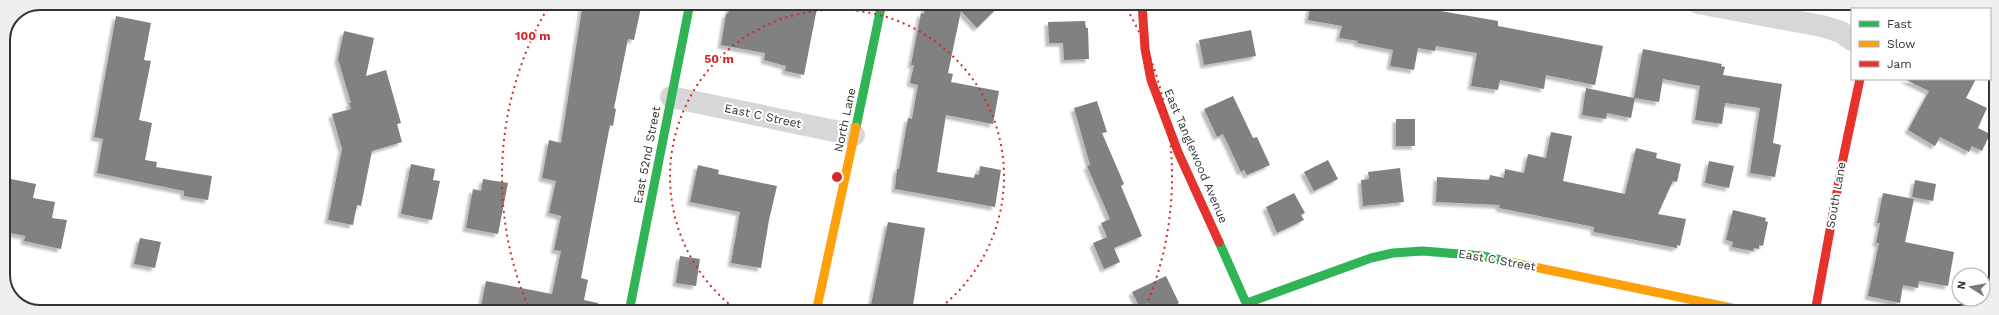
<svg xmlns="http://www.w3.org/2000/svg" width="1999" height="315" font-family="'Work Sans',sans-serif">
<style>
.building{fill:#818181;filter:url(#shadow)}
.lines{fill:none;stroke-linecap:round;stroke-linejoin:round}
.street{stroke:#d7d7d7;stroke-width:22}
.fast{stroke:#30b455;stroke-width:9}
.slow{stroke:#ff9f0a;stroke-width:9}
.jam{stroke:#e5322d;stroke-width:9}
.ring{fill:none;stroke:#d62828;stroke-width:2;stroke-dasharray:2 4}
.labels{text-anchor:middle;stroke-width:4;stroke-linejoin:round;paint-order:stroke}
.street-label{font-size:12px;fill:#333;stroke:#fff}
.rim{fill:none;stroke:#333;stroke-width:2}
.centre{fill:#d62828;stroke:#fff;stroke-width:2}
.ring-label{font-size:12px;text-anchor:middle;font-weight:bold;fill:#d62828;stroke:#fff;stroke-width:4;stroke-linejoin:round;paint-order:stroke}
</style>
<defs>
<filter id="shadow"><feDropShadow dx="-3.5" dy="3.5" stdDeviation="1" flood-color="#0004"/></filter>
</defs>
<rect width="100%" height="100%" fill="#fff"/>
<g class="building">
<polygon points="583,3 642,3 634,40 628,39 614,108 616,109 613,126 610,125 581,278 588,280 584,300 598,303 597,312 480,312 486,281 552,294 561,251 554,250 561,216 549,213 556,181 542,178 549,140 561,143"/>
<polygon points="730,3 818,3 804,75 785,71 786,66 764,60 765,53 721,45 726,14 728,14"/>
<polygon points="926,3 1002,3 977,28 961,11 948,73 953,74 951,82 999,91 993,124 946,115 937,172 974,178 975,174 979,175 980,166 1001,170 995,207 895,189 897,169 899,169 908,118 912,119 918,85 910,83 914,65 911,65 921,13 924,14"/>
<polygon points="1311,3 1408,3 1435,8 1435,10 1498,21 1498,26 1603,46 1595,85 1546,75 1544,89 1500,80 1498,90 1471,86 1477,53 1436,46 1435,51 1418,48 1414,70 1390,66 1393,50 1357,43 1358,41 1339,38 1342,26 1308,20"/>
<polygon points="116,16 151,23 144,60 151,61 139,120 152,123 145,160 157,162 156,167 212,176 208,200 184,196 184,191 97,173 103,139 94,137"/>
<polygon points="1085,21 1086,28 1088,28 1089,59 1064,60 1063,43 1049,43 1048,22"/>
<polygon points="1251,30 1256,56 1204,65 1199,40"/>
<polygon points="344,31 374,38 366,76 386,70 401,123 397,124 402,142 372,151 361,206 357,205 353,225 328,220 342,149 332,114 351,109 349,103 351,103 338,59"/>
<polygon points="1643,49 1722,64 1721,66 1725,67 1723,75 1782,84 1773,143 1781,145 1775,177 1750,173 1760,108 1725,103 1722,124 1695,120 1700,86 1663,79 1659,102 1635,98 1631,118 1607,113 1606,119 1582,115 1586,88 1634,98"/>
<polygon points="1904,79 1976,79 1966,98 1987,108 1978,128 1990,134 1982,151 1972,146 1969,152 1940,137 1935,146 1908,130 1929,91"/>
<polygon points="1233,96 1253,138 1257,137 1270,165 1247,175 1244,170 1241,172 1223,134 1217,137 1204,109"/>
<polygon points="1097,101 1107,132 1102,133 1124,184 1121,186 1142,236 1114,248 1120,262 1104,269 1093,243 1107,237 1101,223 1110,219 1087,166 1090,165 1074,108"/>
<rect x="1396" y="119" width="19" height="27"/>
<polygon points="1551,132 1572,136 1563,181 1625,194 1636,148 1657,153 1656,158 1681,164 1677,182 1673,181 1658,214 1686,219 1680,246 1677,245 1677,248 1594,232 1594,227 1499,208 1500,205 1436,202 1437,177 1489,180 1490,175 1504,178 1505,169 1524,173 1528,154 1546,158"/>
<polygon points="1328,160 1338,179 1314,191 1304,172"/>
<polygon points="1709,161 1734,166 1729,188 1705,183"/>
<polygon points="411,164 435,169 433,180 440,181 432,220 401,214"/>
<polygon points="698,165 719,170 718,174 777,186 769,220 761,268 731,263 740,212 690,202"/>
<polygon points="1400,168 1404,202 1363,206 1361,180 1369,179 1368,172"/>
<polygon points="11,179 36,184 33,198 55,202 52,218 67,220 61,249 24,241 25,236 6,232 8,219 3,218"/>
<polygon points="483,179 508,183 498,234 466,228 473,189 481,191"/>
<polygon points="1915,180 1936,184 1933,201 1912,197"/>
<polygon points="1294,193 1305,213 1301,215 1304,220 1277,233 1266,207"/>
<polygon points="1883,193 1914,199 1905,242 1954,252 1948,286 1919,281 1918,288 1903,285 1900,303 1868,296 1879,243 1876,243 1880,223 1877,223"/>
<polygon points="1733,210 1766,218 1765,221 1768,222 1763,246 1759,245 1759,249 1754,248 1753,251 1732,247 1733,242 1726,240"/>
<polygon points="888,222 925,228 912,312 881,312 882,307 871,305"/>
<polygon points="140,238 161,242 155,268 134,264"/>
<polygon points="680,256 700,259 696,286 676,283"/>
<polygon points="1166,276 1179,303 1161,312 1152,312 1148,303 1140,308 1132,292"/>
</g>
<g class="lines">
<g class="street">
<polyline points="1698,3 1822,26 1841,32 1852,40"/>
<polyline points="671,97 854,135"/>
</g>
<g class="fast">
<polyline points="856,127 882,3"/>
<polyline points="1219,242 1250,312"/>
<polyline points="1247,303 1371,258 1393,253 1423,251 1483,256 1510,262"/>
<polyline points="629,312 690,3"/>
</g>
<g class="slow">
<polyline points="1510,262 1751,312"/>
<polyline points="816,312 856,127"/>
</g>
<g class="jam">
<polyline points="1142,3 1145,49 1151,80 1178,152 1219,242"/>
<polyline points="1815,312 1844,154 1860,79"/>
</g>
</g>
<g class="ring">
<path d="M738 311A167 167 0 1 1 936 311"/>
<path d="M530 311A335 335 0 0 1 550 4M1124 4A335 335 0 0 1 1144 311"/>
</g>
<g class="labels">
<g class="street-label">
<text transform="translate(763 116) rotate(12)" y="4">East C Street</text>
<text transform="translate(845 120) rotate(-78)" y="4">North Lane</text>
<text transform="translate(647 155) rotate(-79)" y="4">East 52nd Street</text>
<text transform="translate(1196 156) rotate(67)" y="4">East Tanglewood Avenue</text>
<text transform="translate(1836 195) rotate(-80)" y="4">South Lane</text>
<text transform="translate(1497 260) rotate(10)" y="4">East C Street</text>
</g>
</g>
<path d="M0 0H1999V315H0ZM40 10H1959A30 30 0 0 1 1989 40V275A30 30 0 0 1 1959 305H40A30 30 0 0 1 10 275V40A30 30 0 0 1 40 10Z" fill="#efefef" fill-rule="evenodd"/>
<path class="rim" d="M40 10H1959A30 30 0 0 1 1989 40V275A30 30 0 0 1 1959 305H40A30 30 0 0 1 10 275V40A30 30 0 0 1 40 10Z"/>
<circle cx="837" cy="177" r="6" class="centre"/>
<g class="ring-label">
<text x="533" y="40">100 m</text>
<text x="719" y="63">50 m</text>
</g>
<rect x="1851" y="8" width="140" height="72" fill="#ffffff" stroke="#adadad"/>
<rect x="1859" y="21" width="20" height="6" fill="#30b455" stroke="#adadad"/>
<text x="1887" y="28" font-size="12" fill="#333333">Fast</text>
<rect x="1859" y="41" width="20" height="6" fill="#ff9f0a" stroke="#adadad"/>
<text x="1887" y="48" font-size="12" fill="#333333">Slow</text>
<rect x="1859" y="61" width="20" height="6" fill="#e5322d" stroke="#adadad"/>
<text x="1887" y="68" font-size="12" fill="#333333">Jam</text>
<g transform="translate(1971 287) rotate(281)"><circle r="19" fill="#ffffff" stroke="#adadad"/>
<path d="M0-3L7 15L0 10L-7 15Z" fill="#7a7a7a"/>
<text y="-6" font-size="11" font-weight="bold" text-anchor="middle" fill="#333333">N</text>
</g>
</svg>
